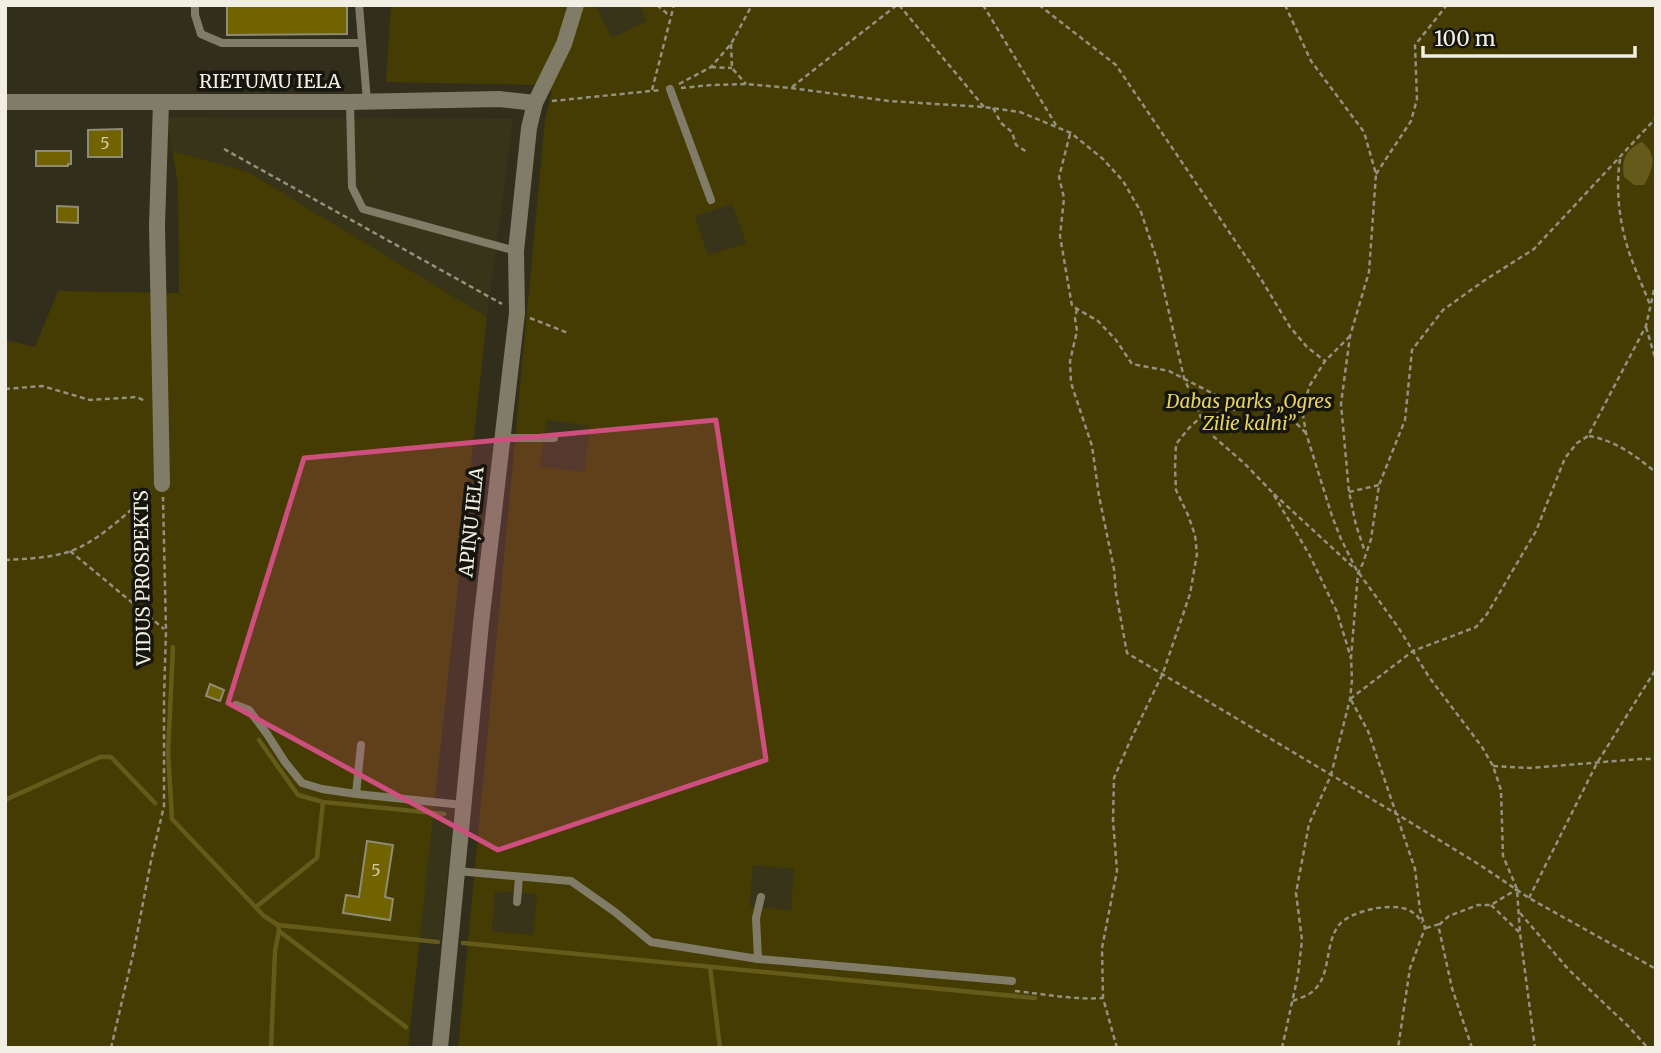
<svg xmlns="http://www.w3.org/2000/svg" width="1661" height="1053" font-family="Merriweather,serif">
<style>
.built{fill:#38341a}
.green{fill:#453c03;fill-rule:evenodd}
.water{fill:#645a19}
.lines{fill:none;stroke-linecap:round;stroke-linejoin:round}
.stream{stroke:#645a19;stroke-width:4.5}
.building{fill:#716300;stroke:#8f8b76;stroke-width:2}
.path{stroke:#949182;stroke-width:2.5;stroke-dasharray:5 3.5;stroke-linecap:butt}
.service{stroke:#807c67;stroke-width:8}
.minor{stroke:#807c67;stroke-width:16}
.marked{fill:#ce4e7d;fill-opacity:0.2;stroke:#ce4e7d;stroke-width:5;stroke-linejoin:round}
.labels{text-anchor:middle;stroke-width:7;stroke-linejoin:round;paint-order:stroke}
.number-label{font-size:16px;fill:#d1ccaa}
.street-label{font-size:19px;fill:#f1efe3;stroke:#17160e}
.park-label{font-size:19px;font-style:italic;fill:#e5d262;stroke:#17160e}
</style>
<rect width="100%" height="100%" fill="#312e1b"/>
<g class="built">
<polygon points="595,5 640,5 648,21 612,38"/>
<polygon points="166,117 513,119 487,317 248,172 172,151"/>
<polygon points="732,204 746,243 708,255 695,216"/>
<polygon points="547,419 590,426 584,472 540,466"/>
<polygon points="336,797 454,808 441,939 324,928"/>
<polygon points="753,865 795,869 791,910 750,906"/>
<polygon points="495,890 537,894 533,935 492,931"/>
</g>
<g class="green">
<path d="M391,5H595L612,38L647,21L640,5H1656V1048H458L545,120L552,91L534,85L386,82ZM732,204L746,243L708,255L695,216ZM547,420L590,426L584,472L540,466ZM753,865L794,869L791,910L750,906ZM495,891L537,894L533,935L492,931Z"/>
<polygon points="172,151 248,172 487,317 408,1048 5,1048 5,340 35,347 58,291 179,293 178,183"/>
</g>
<path class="water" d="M1642,142C1658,155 1653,170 1644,185H1634L1624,177C1621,160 1626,149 1642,142Z"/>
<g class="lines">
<g class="stream">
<polyline points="173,647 168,752 172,819 264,916 278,925 438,942"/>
<polyline points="259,740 298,795 323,802 444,814"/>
<polyline points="5,800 100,757 111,757 155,803"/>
<polyline points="256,907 317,858 323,802"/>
<polyline points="278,925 279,931 406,1027"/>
<polyline points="463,943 1035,998"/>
<polyline points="710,967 720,1048"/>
<polyline points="271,1048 275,951 279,931"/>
</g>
</g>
<g class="building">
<polygon points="227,5 347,5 347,34 227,35"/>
<polygon points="122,129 122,157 88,157 88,130"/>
<polygon points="36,151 71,151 71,164 68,164 68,166 36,166"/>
<polygon points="57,206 78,207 78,223 57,222"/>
<polygon points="210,684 224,690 220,701 206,696"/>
<polygon points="367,841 393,845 385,897 393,899 390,920 343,913 346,895 359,897"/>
</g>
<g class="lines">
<g class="path">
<polyline points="657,5 670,16"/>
<polyline points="899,5 984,107"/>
<polyline points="983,5 1056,125"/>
<polyline points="1039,5 1116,65 1261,279 1290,327 1307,347 1325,361"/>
<polyline points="1285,5 1311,61 1364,132 1376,174 1369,272 1350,336 1341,404 1349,492 1356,525 1365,552"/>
<polyline points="731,44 732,68 746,84"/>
<polyline points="711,67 732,68"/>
<polyline points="679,84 711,67 731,44 752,5"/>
<polyline points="792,87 897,5"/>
<polyline points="681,88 711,85 746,84 791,88 889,101 984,107 1020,112 1071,133 1103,159 1123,181 1141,212 1157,260 1184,378 1201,417 1213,436 1245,464 1272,492 1309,554 1337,612 1351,658"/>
<polyline points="652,90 674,5"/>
<polyline points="552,101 661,90"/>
<polyline points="993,108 1001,123 1012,132 1016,145 1027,152"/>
<polyline points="1070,134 1059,177 1064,198 1060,236 1072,306 1098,321 1116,340 1132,364 1169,371 1241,408"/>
<polyline points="224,149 502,304"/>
<path d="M1620,159C1615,192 1620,227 1631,258C1637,274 1644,289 1650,305"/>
<polyline points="1376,174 1411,121 1417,99 1415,45 1447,5"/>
<polyline points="1077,309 1075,318 1077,331 1070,361 1071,383 1092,446 1099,496 1114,569 1116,593 1127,653 1395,813 1480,865 1529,898 1656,969"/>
<polyline points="530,318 568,333"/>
<polyline points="1646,327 1656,361"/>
<polyline points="1350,336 1325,361 1310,385 1302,409 1306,433 1332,516 1341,539 1356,569 1398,627 1429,677 1482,747 1493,766 1501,790 1503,856 1517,889 1520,933 1535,1048"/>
<polyline points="5,389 42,386 90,400 137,397 145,401"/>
<path d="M1589,436C1614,440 1637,456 1656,473"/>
<polyline points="1349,492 1379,485"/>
<polyline points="1274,494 1354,568"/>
<polyline points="70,551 164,629"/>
<path d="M5,560C26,559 51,558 71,551C102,539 126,513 151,493"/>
<polyline points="1350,699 1413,651 1476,627 1487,614 1536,531 1565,458 1577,443 1588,436 1646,326 1656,281"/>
<polyline points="1351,700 1368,731 1415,869 1420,910 1425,928 1410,968 1398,1048"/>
<polyline points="1493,766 1530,768 1640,759 1656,759"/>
<polyline points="1529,898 1597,763 1656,669"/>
<polyline points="1491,905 1519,932"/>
<polyline points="1520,913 1569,970 1629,1027 1648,1048"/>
<polyline points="1426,928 1440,924"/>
<path d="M1015,991C1045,994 1073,1000 1103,998"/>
<path d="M1293,1001C1299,998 1308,996 1313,991C1332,975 1324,944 1339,925C1350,911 1389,903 1406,909C1414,912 1418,916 1422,923"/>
<polyline points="111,1048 134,950 151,861 164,806 164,697 166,631 163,497"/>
<polyline points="1117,1048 1103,998 1102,948 1117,871 1113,820 1114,778 1130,741 1163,673 1190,594 1197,554 1195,535 1188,515 1176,490 1175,468 1176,444 1189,428 1201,417 1241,408 1271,411 1289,416 1306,433"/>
<polyline points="1282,1048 1298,975 1302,940 1296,893 1309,824 1331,775 1350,699 1352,680 1351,658 1358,573 1363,563 1371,539 1379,485 1405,420 1412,350 1443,310 1485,280 1534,249 1656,118"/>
<polyline points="1472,1048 1452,988 1439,929 1440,924 1449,916 1478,905 1491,905 1517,889"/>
</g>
<g class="service">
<polyline points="195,5 195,15 201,34 222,43 362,43"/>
<polyline points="359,5 367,101"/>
<polyline points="670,89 711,200"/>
<polyline points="350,102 352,187 363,209 516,251"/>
<polyline points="501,438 554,438"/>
<polyline points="236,705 249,710 267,734 285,762 302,783 322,789 356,794 463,805"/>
<polyline points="356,794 361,745"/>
<polyline points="457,871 571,881 615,912 651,942 758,959 1012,981"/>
<polyline points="517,902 519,877"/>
<polyline points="758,959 756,918 761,897"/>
</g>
<g class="minor">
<polyline points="5,102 350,102 499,99 535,103"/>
<polyline points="161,102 157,225 162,484"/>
<polyline points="440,1048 481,623 517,313 516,251 529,128 535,103 564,44 576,5"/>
</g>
</g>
<path class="marked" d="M716,420L766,760L498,850L228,703L304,458Z"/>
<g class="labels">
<g class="number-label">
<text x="105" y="149">5</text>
<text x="376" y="876">5</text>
</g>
<g class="street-label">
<text x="270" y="88">RIETUMU IELA</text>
<text transform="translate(471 522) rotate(-84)" y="7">APIŅU IELA</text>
<text transform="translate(142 578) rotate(-91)" y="7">VIDUS PROSPEKTS</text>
</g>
<g class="park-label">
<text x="1249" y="408">Dabas parks „Ogres<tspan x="1249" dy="22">Zilie kalni”</tspan></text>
</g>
</g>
<rect width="1661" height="1053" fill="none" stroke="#f1efe3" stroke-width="14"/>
<path d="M1423 46v10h212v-10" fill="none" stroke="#f1efe3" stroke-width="3.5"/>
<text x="1434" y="46" font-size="21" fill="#f1efe3" stroke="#17160e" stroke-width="5" paint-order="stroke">100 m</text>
</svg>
